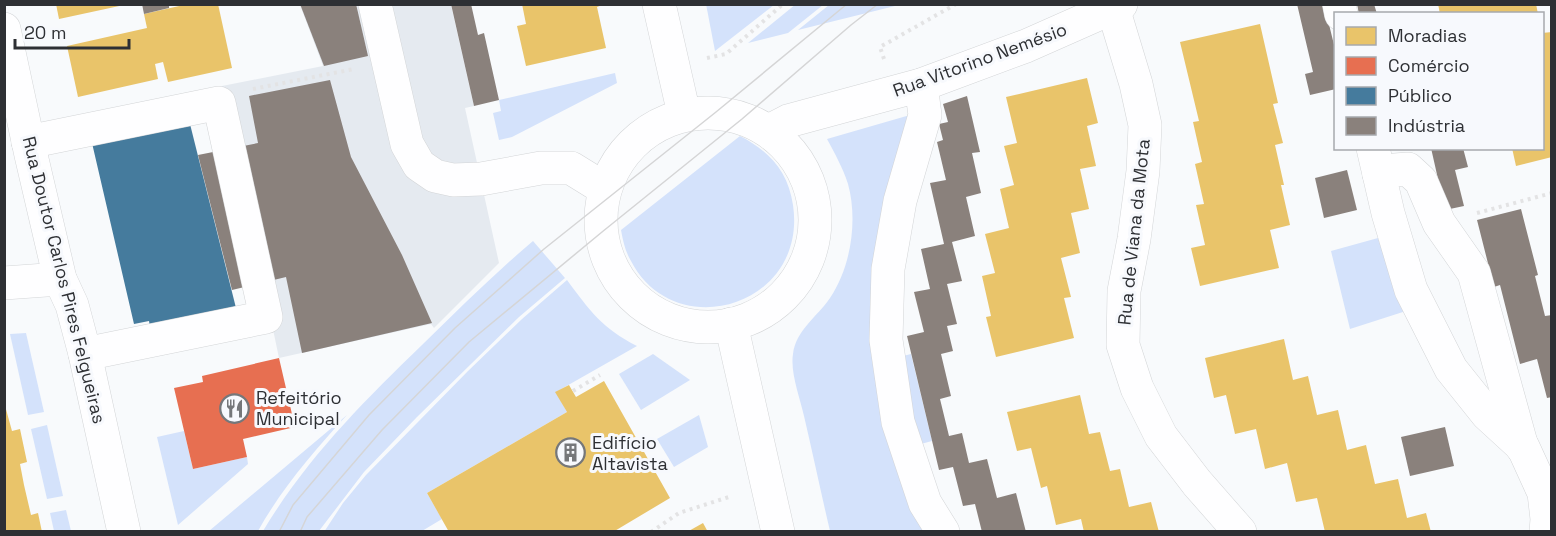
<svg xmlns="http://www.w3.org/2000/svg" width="1556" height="536" font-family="'Space Grotesk',sans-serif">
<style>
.built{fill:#e5eaf0}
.green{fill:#d4e2fb}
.homes{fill:#e9c46a}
.shops{fill:#e76f51}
.public{fill:#457b9d}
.industry{fill:#8a817c}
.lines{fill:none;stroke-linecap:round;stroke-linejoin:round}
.minor-casing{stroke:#d3d5d7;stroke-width:34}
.path{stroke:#e3e3e4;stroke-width:4;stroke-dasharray:3 4.5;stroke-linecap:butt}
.minor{stroke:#fefeff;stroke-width:33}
.tram{stroke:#d5d5d6;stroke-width:1.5}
.labels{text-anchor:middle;stroke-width:6;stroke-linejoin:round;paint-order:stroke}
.street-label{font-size:18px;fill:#2e3034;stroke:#f7f9fd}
.poi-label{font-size:18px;fill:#2e3034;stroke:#f7f9fd;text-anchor:start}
</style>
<rect width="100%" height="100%" fill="#f8fafc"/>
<polygon class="built" points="300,5 451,5 474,106 465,108 499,263 434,328 431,324 279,358 222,86 323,66"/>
<g class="green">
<polygon points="706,4 774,4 774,5 715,51"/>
<polygon points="796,4 823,5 788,33 748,43"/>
<polygon points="829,5 829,4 899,5 798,30"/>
<polygon points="615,73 617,83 512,137 499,140 493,113 501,111 499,100"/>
<path d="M910,115L883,423L895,465L912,505L927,531H830C821,493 813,454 804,416C800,398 790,372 793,354C796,330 817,317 830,298C851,267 858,220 848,184C843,168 835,154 827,139Z"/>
<path d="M740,136C769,151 788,171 793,205C808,306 675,346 631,261C625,251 623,241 621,230Z"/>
<polygon points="1378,238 1395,288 1406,311 1350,329 1331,251"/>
<path d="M533,241L565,278L519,317L417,417L364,472L319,531H263C307,458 362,403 423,344C459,309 494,274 533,241Z"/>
<path d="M567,280C590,311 602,328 637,346L556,392L567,412L427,493L442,519L422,531L324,532L343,503L366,475L468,371L522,319Z"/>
<polygon points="26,333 44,412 28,415 10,334"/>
<polygon points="653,354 690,380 641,410 619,374"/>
<polygon points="911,354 932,441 917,445 903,356"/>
<path d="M347,415C314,451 282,488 258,531H209Z"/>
<polygon points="699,415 708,447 674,467 657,439"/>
<polygon points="47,425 63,496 47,499 31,429"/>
<polygon points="184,431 193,469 247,457 248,464 178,525 157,437"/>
<polygon points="66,510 71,531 54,531 50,513"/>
</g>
<g class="homes">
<polygon points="56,4 124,4 124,5 59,19"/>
<polygon points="188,4 218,4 232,68 168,82 163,62 155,64 158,79 78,97 67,46 147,28 144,14"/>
<polygon points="522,4 605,4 597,7 606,48 526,66 517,26 526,24"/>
<polygon points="1438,4 1536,4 1538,14 1440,14"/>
<polygon points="1260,24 1278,103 1273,104 1283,143 1275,145 1284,185 1281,185 1290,225 1270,230 1279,268 1200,286 1191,248 1205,245 1196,205 1204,204 1195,164 1202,162 1193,122 1199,121 1180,42"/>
<polygon points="1552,32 1552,157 1516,166 1512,148 1542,148 1542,33"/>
<polygon points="1087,78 1098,123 1087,126 1096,166 1080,169 1089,209 1071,213 1080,253 1061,258 1071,297 1064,298 1074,338 996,357 986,317 991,316 982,276 995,273 985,234 1009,228 1000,189 1014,185 1004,146 1017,143 1006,97"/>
<polygon points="1284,339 1293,380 1308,376 1317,415 1338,410 1347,450 1366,445 1375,484 1398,479 1407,518 1426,513 1431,532 1325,532 1317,498 1296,502 1287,463 1265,469 1256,429 1235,434 1226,395 1214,398 1205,358"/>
<polygon points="604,381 670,498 613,532 449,532 427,493 567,412 555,392 569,385 576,397"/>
<polygon points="1080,395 1089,434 1100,432 1110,471 1120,469 1129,507 1151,502 1159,532 1084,532 1081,519 1056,525 1047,486 1041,488 1031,448 1017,451 1007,412"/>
<polygon points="4,402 12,431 20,429 27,462 20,464 24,485 31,515 38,513 42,532 4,532"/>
<polygon points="703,523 708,532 687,532"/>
</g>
<polygon class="shops" points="279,358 295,427 243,439 247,457 193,469 174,388 203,382 202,376"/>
<polygon class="public" points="190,124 238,316 151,333 149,321 134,324 92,143"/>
<g class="industry">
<polygon points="142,4 169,4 169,8 144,14"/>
<polygon points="300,4 356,4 368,56 324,66"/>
<polygon points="451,4 471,4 478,35 484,33 499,100 474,106"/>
<polygon points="1297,4 1324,4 1336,53 1336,89 1310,95 1305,74 1313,72"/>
<polygon points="1357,4 1374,4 1377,14 1359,14"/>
<polygon points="330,80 351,157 402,255 432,323 302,353 286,277 232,290 198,155 258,143 249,96"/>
<polygon points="967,96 980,152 972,153 981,193 966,197 975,236 952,242 962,281 947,284 957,324 947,326 953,351 941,354 951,396 940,399 949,436 962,433 969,463 987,459 997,498 1016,493 1026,532 982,532 975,504 963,506 953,467 939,470 907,336 924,332 914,292 930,289 921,249 944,244 930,183 946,180 937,142 943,140 939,124 948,122 943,104"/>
<polygon points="1431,148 1463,148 1468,167 1455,170 1464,206 1445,210"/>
<polygon points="1347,170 1357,210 1324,218 1315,178"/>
<polygon points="1521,209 1538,275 1535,276 1545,316 1552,315 1552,397 1547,398 1537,359 1520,364 1500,285 1494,287 1477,220"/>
<polygon points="1445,427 1454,466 1410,476 1401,437"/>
</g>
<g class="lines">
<defs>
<g id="minor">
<polyline points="375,4 407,144 419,165 435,176 453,180 481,179 541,168 571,168 605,189"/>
<polyline points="659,4 684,114"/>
<polyline points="1339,4 1341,14"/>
<polyline points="1113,8 1136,84 1145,125 1143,171 1134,239 1124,291 1123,345 1137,388 1161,436 1197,483 1240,532"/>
<polyline points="4,29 31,155 60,279 72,305 85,354 124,532"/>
<polyline points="921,85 925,115 900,201 888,269 886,340 898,422 925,503 943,532"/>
<circle cx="708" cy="220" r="107"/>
<polyline points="769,131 788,121 921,85 1026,46 1121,4"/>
<polyline points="28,142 219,103 266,317 85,354"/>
<polyline points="1373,148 1388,213 1411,290 1451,369 1487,414 1523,447 1544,493 1547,519 1546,532"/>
<polyline points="1379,174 1395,170 1408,169 1421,181 1439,223 1474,273 1522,447"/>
<polyline points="4,283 60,279"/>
<polyline points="731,324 778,532"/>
</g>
</defs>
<use href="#minor" class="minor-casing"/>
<g class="path">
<polyline points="707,58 726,54 783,4"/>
<polyline points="884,59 880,47 956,4"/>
<polyline points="253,89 354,69"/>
<polyline points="1477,213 1552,193"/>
<polyline points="573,391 600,375"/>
<polyline points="651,532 679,513 732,496"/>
</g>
<use href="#minor" class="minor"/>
<g class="tram">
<polyline points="279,532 293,505 369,415 455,328 544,249 716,112 847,4"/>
<polyline points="300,532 307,517 382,430 469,342 602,232 742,119 851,25 878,4"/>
</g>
</g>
<defs>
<symbol id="restaurant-ring" viewBox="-11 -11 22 22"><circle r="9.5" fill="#f7f9fd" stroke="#75777a" stroke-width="1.5"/><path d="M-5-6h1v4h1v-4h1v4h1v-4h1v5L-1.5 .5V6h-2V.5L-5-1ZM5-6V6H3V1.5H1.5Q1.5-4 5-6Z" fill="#75777a"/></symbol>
<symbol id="building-ring" viewBox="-11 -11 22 22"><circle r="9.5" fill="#f7f9fd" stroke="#75777a" stroke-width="1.5"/><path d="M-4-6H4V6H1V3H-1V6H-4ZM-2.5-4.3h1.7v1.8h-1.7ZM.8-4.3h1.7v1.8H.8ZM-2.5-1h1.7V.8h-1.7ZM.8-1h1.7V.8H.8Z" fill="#75777a"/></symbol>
</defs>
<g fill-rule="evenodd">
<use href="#restaurant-ring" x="218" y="392" width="33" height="33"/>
<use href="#building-ring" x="554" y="436" width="33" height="33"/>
</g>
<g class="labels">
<g class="street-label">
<text transform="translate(980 60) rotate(-20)" y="6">Rua Vitorino Nemésio</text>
<text transform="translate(1134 232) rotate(-84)" y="6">Rua de Viana da Mota</text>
<text transform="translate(64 280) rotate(76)" y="6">Rua Doutor Carlos Pires Felgueiras</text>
</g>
<g class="poi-label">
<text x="256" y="404">Refeitório<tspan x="256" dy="21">Municipal</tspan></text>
<text x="592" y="449">Edifício<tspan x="592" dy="21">Altavista</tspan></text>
</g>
</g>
<rect width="1556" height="536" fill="none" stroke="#2e3034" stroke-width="12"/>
<rect x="1334" y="12" width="210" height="138" fill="#f7f9fd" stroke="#a7a9ad" stroke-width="1.5"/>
<rect x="1346" y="27" width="30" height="18" fill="#e9c46a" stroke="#a7a9ad" stroke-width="1.5"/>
<text x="1388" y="42" font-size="18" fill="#2e3034">Moradias</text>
<rect x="1346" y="57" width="30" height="18" fill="#e76f51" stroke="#a7a9ad" stroke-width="1.5"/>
<text x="1388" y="72" font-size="18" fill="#2e3034">Comércio</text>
<rect x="1346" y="87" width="30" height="18" fill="#457b9d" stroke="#a7a9ad" stroke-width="1.5"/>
<text x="1388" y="102" font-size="18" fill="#2e3034">Público</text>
<rect x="1346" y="117" width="30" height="18" fill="#8a817c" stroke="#a7a9ad" stroke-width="1.5"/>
<text x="1388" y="132" font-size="18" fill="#2e3034">Indústria</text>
<path d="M15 39v9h114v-9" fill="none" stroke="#2e3034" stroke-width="3"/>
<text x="24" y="39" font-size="18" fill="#2e3034" stroke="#f7f9fd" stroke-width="4.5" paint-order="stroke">20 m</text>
</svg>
